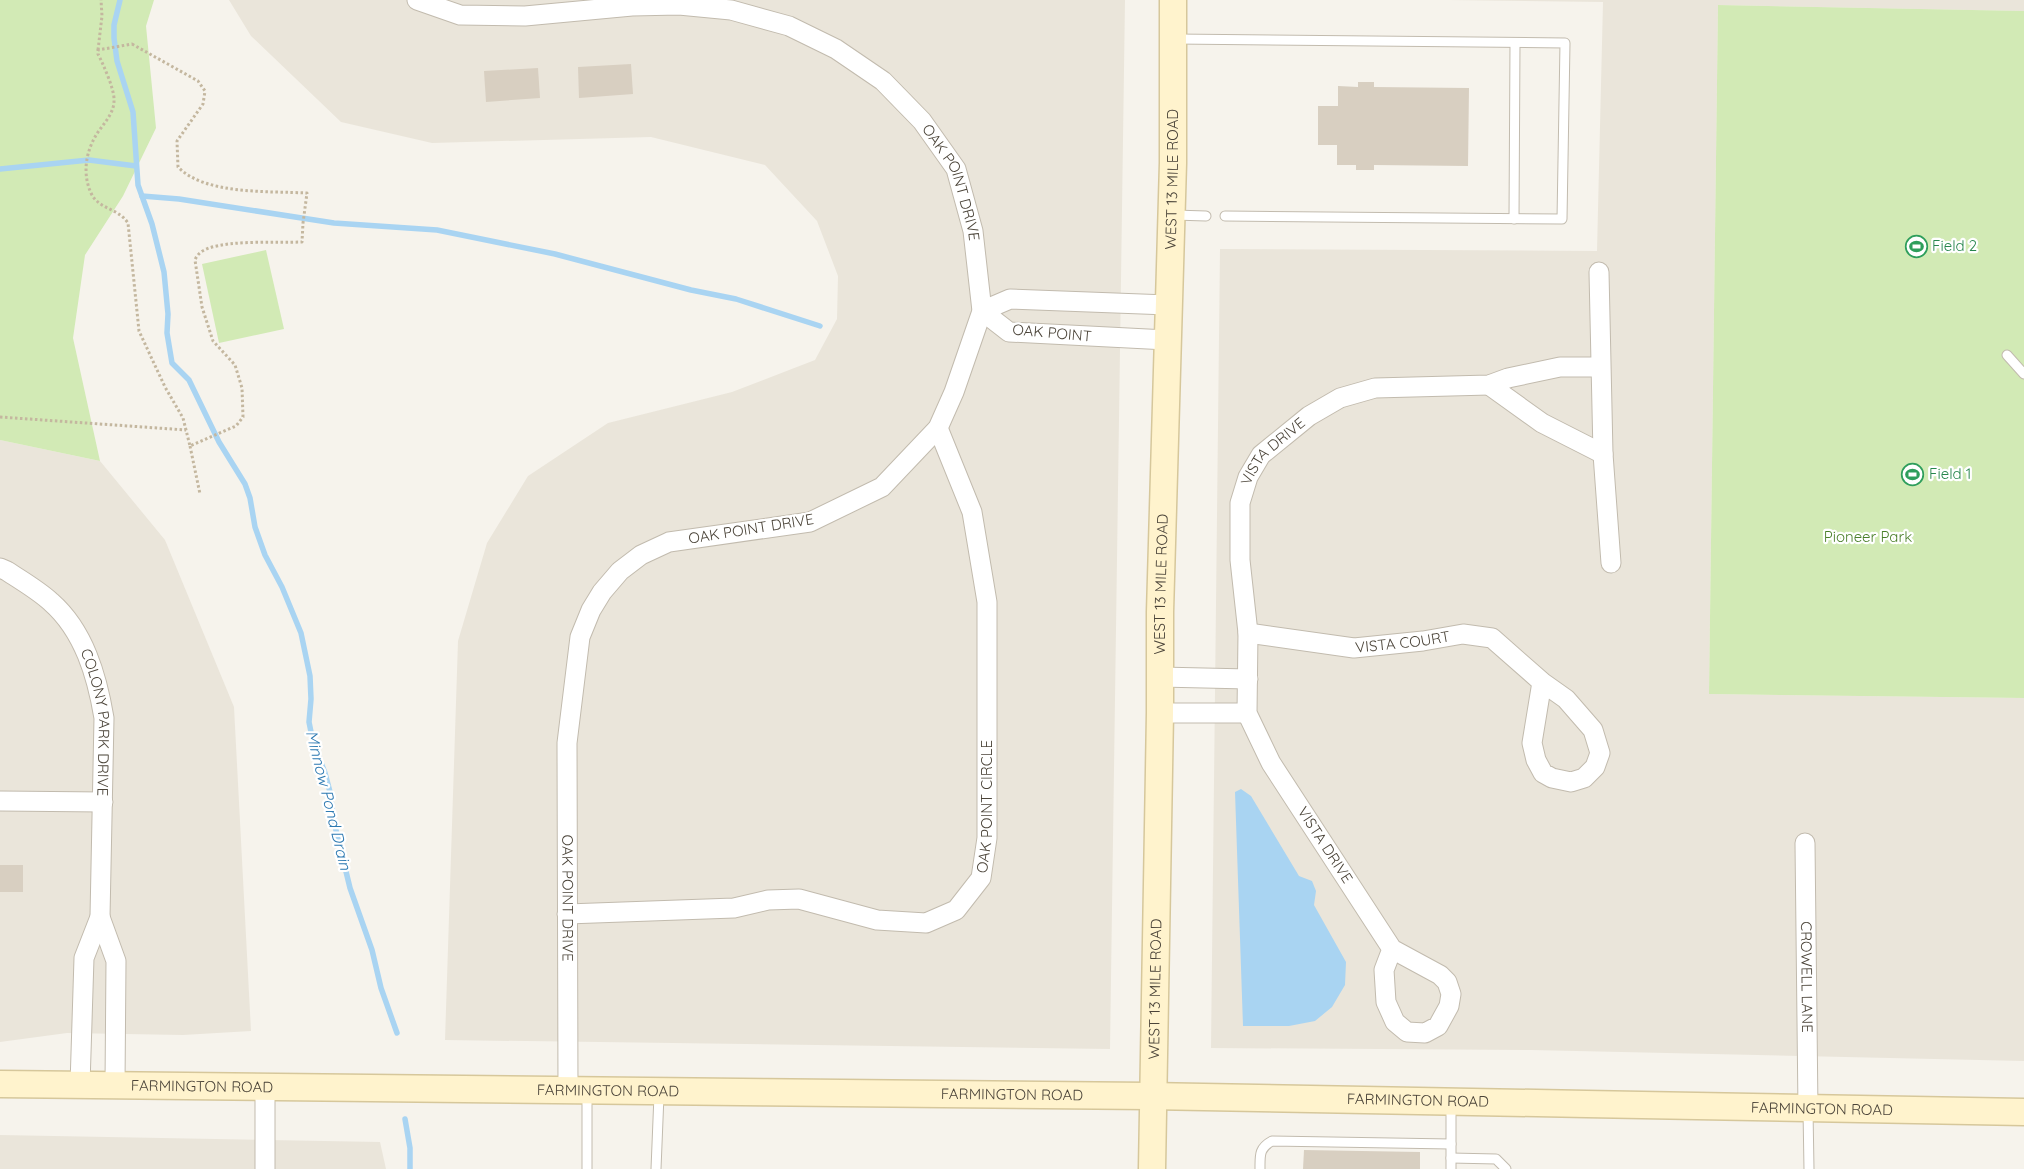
<svg xmlns="http://www.w3.org/2000/svg" width="2024" height="1169" font-family="Quicksand,sans-serif">
<style>
.residential{fill:#eae5da}
.green{fill:#d2eab5}
.water{fill:#a9d4f2}
.lines{fill:none;stroke-linecap:round;stroke-linejoin:round}
.stream{stroke:#a9d4f2;stroke-width:5.5}
.building{fill:#d8cfc1}
.lane-casing{stroke:#c2bbae;stroke-width:11}
.street-casing{stroke:#c2bbae;stroke-width:21}
.secondary-casing{stroke:#d6c79b;stroke-width:29}
.path{stroke:#c4b79f;stroke-width:3;stroke-dasharray:2.5 2.5;stroke-linecap:butt}
.lane{stroke:#fff;stroke-width:9}
.street{stroke:#fff;stroke-width:19}
.secondary{stroke:#fff3cd;stroke-width:26}
.labels{text-anchor:middle;stroke-width:4.5;stroke-linejoin:round;paint-order:stroke}
.street-label{font-size:15px;fill:#4b4439;stroke:#fff}
.leisure-label{font-size:15px;fill:#27864d;stroke:#fff;text-anchor:start}
.park-label{font-size:15px;fill:#4a7f2a;stroke:#fff}
.water-label{font-size:16px;font-style:italic;fill:#2e7ab2;stroke:#fff}
</style>
<rect width="100%" height="100%" fill="#f6f3ec"/>
<g class="residential">
<polygon points="229,0 1125,0 1110,1049 445,1040 458,641 487,543 528,476 608,423 732,392 815,360 837,319 838,276 817,221 765,165 651,137 432,143 341,122 251,36"/>
<polygon points="1449,0 2024,0 2024,11 1718,5 1709,694 2024,698 2024,1061 1531,1050 1211,1048 1220,249 1597,251 1603,2"/>
<polygon points="0,440 100,461 165,540 234,707 251,1031 183,1035 67,1033 0,1042"/>
<polygon points="0,1135 380,1142 386,1169 0,1169"/>
</g>
<g class="green">
<polygon points="0,0 154,0 146,26 156,128 123,196 85,255 73,338 100,461 0,440"/>
<polygon points="1718,5 2024,11 2024,698 1709,694"/>
<polygon points="266,250 284,329 219,343 202,264"/>
</g>
<polygon class="water" points="1241,789 1251,796 1299,876 1312,881 1316,891 1314,905 1346,962 1345,985 1332,1007 1315,1021 1289,1026 1243,1026 1235,792"/>
<g class="lines">
<g class="stream">
<polyline points="120,0 114,25 114,38 117,61 133,112 138,185 152,224 164,272 168,314 167,333 172,363 189,380 219,442 245,484 250,498 255,527 265,555 282,587 301,633 310,676 311,699 309,722 313,742 325,773 330,792 334,822 350,888 372,950 381,988 397,1033"/>
<polyline points="0,169 89,160 136,166"/>
<polyline points="142,196 179,199 334,223 437,230 555,254 691,290 736,299 820,326"/>
<polyline points="405,1119 410,1148 410,1169"/>
</g>
</g>
<g class="building">
<polygon points="631,64 633,94 579,98 578,67"/>
<polygon points="538,68 540,98 486,102 484,71"/>
<polygon points="1358,82 1374,82 1374,87 1469,88 1468,166 1374,165 1374,170 1356,170 1356,165 1337,165 1337,145 1318,145 1318,106 1338,106 1338,86 1358,87"/>
<rect x="0" y="865" width="23" height="27"/>
<polygon points="1304,1150 1420,1152 1420,1169 1303,1169"/>
</g>
<g class="lines">
<defs>
<g id="lane">
<polyline points="1175,39 1565,43 1562,219 1225,216"/>
<polyline points="1174,215 1206,216"/>
<polyline points="1514,219 1515,43"/>
<polyline points="2007,355 2024,374"/>
<polyline points="1451,1104 1451,1169"/>
<polyline points="1808,1110 1809,1169"/>
<polyline points="1451,1158 1496,1159 1506,1169"/>
<polyline points="587,1169 587,1094"/>
<polyline points="656,1169 659,1095"/>
<path d="M1260,1169C1260,1155 1259,1148 1272,1141L1451,1144"/>
</g>
<g id="street">
<path id="s1" d="M417,0L460,15L525,16L632,6L679,5L731,10L789,26L836,49L883,81L922,121L956,169L973,231L982,311L954,392L938,428L882,487L810,522L669,542L641,555L620,571L602,592L591,610L580,637L567,743L568,1090"/>
<polyline points="1599,272 1603,454 1611,563"/>
<polyline points="1167,340 1009,332 982,311 1010,299 1168,305"/>
<polyline points="1489,385 1542,423 1603,454"/>
<path id="s2" d="M0,568L7,571C22,581 38,590 51,602C84,631 97,676 104,718L100,917L84,958L80,1085"/>
<path id="s3" d="M1248,633L1354,648L1423,641L1463,634L1492,638L1542,682L1566,699L1593,730L1600,753L1595,767L1584,778L1571,782L1552,778L1543,773L1536,760L1532,743L1542,682"/>
<polyline points="1160,677 1248,679"/>
<polyline points="1160,713 1247,713"/>
<polyline points="0,801 103,802"/>
<path id="s4" d="M1805,843L1808,1110"/>
<path id="s5" d="M567,914L734,908L768,900L799,899L877,920L926,923L956,910L981,878L987,838V602L972,512L938,428"/>
<polyline points="100,917 116,961 115,1085"/>
<path id="s6" d="M1392,949L1384,970L1386,1002L1395,1022L1407,1032L1425,1033L1438,1026L1449,1006L1451,994L1447,982L1440,975L1392,949L1271,763L1247,713L1248,633L1240,560V503L1248,477L1261,455L1309,416L1340,398L1375,388L1489,385L1508,378L1560,367H1600"/>
<polyline points="265,1169 265,1087"/>
</g>
<g id="secondary">
<path id="s7" d="M0,1084C383,1089 766,1092 1149,1096C1441,1099 1732,1109 2024,1112"/>
<path id="s8" d="M1152,1169L1160,713V612L1173,163V0"/>
</g>
</defs>
<use href="#lane" class="lane-casing"/>
<use href="#street" class="street-casing"/>
<use href="#secondary" class="secondary-casing"/>
<g class="path">
<path d="M132,44L198,81L205,91L203,104L177,141L178,167C205,195 269,191 307,193L303,223L302,242C275,243 234,240 209,248C203,250 197,254 195,260L202,307L213,341L235,365L242,388L243,417L236,426L190,446L183,418L165,387L139,331L128,223C117,207 99,210 91,193C81,171 87,146 101,128C107,120 114,111 114,101C115,90 103,64 98,54V50Z"/>
<polyline points="98,50 102,16 101,0"/>
<polyline points="0,417 186,430"/>
<polyline points="190,446 200,494"/>
</g>
<use href="#lane" class="lane"/>
<use href="#street" class="street"/>
<use href="#secondary" class="secondary"/>
</g>
<defs>
<symbol id="stadium-ring" viewBox="-11 -11 22 22"><circle r="9.5" fill="#fff" stroke="#2e9e5b" stroke-width="1.5"/><path d="M0-5a6.5 5 0 1 0 0 10a6.5 5 0 1 0 0-10ZM-3.5-1.8h7v3.6h-7Z" fill="#2e9e5b"/></symbol>
</defs>
<g fill-rule="evenodd">
<use href="#stadium-ring" x="1904" y="234" width="25" height="25"/>
<use href="#stadium-ring" x="1900" y="462" width="25" height="25"/>
</g>
<g class="labels">
<g class="street-label">
<text dy="5" stroke="none"><textPath href="#s8" startOffset="990">WEST 13 MILE ROAD</textPath></text>
<text dy="5" stroke="none"><textPath href="#s1" startOffset="612">OAK POINT DRIVE</textPath></text>
<text transform="translate(1052 333) rotate(5)" y="5">OAK POINT</text>
<text dy="5" stroke="none"><textPath href="#s6" startOffset="788">VISTA DRIVE</textPath></text>
<text transform="translate(751 529) rotate(-9)" y="5">OAK POINT DRIVE</text>
<text dy="5" stroke="none"><textPath href="#s8" startOffset="585">WEST 13 MILE ROAD</textPath></text>
<text dy="5" stroke="none"><textPath href="#s3" startOffset="156">VISTA COURT</textPath></text>
<text dy="5" stroke="none"><textPath href="#s2" startOffset="195">COLONY PARK DRIVE</textPath></text>
<text dy="5" stroke="none"><textPath href="#s5" startOffset="508">OAK POINT CIRCLE</textPath></text>
<text transform="translate(1325 845) rotate(57)" y="5">VISTA DRIVE</text>
<text dy="5" stroke="none"><textPath href="#s1" startOffset="1572">OAK POINT DRIVE</textPath></text>
<text dy="5" stroke="none"><textPath href="#s4" startOffset="134">CROWELL LANE</textPath></text>
<text dy="5" stroke="none"><textPath href="#s8" startOffset="180">WEST 13 MILE ROAD</textPath></text>
<text dy="5" stroke="none"><textPath href="#s7" startOffset="202">FARMINGTON ROAD</textPath></text>
<text dy="5" stroke="none"><textPath href="#s7" startOffset="608">FARMINGTON ROAD</textPath></text>
<text dy="5" stroke="none"><textPath href="#s7" startOffset="1012">FARMINGTON ROAD</textPath></text>
<text dy="5" stroke="none"><textPath href="#s7" startOffset="1418">FARMINGTON ROAD</textPath></text>
<text dy="5" stroke="none"><textPath href="#s7" startOffset="1822">FARMINGTON ROAD</textPath></text>
</g>
<g class="leisure-label">
<text x="1932" y="251">Field 2</text>
<text x="1929" y="479">Field 1</text>
</g>
<g class="park-label">
<text x="1868" y="542">Pioneer Park</text>
</g>
<g class="water-label">
<text transform="translate(329 800) rotate(76)" y="6">Minnow Pond Drain</text>
</g>
</g>
</svg>
